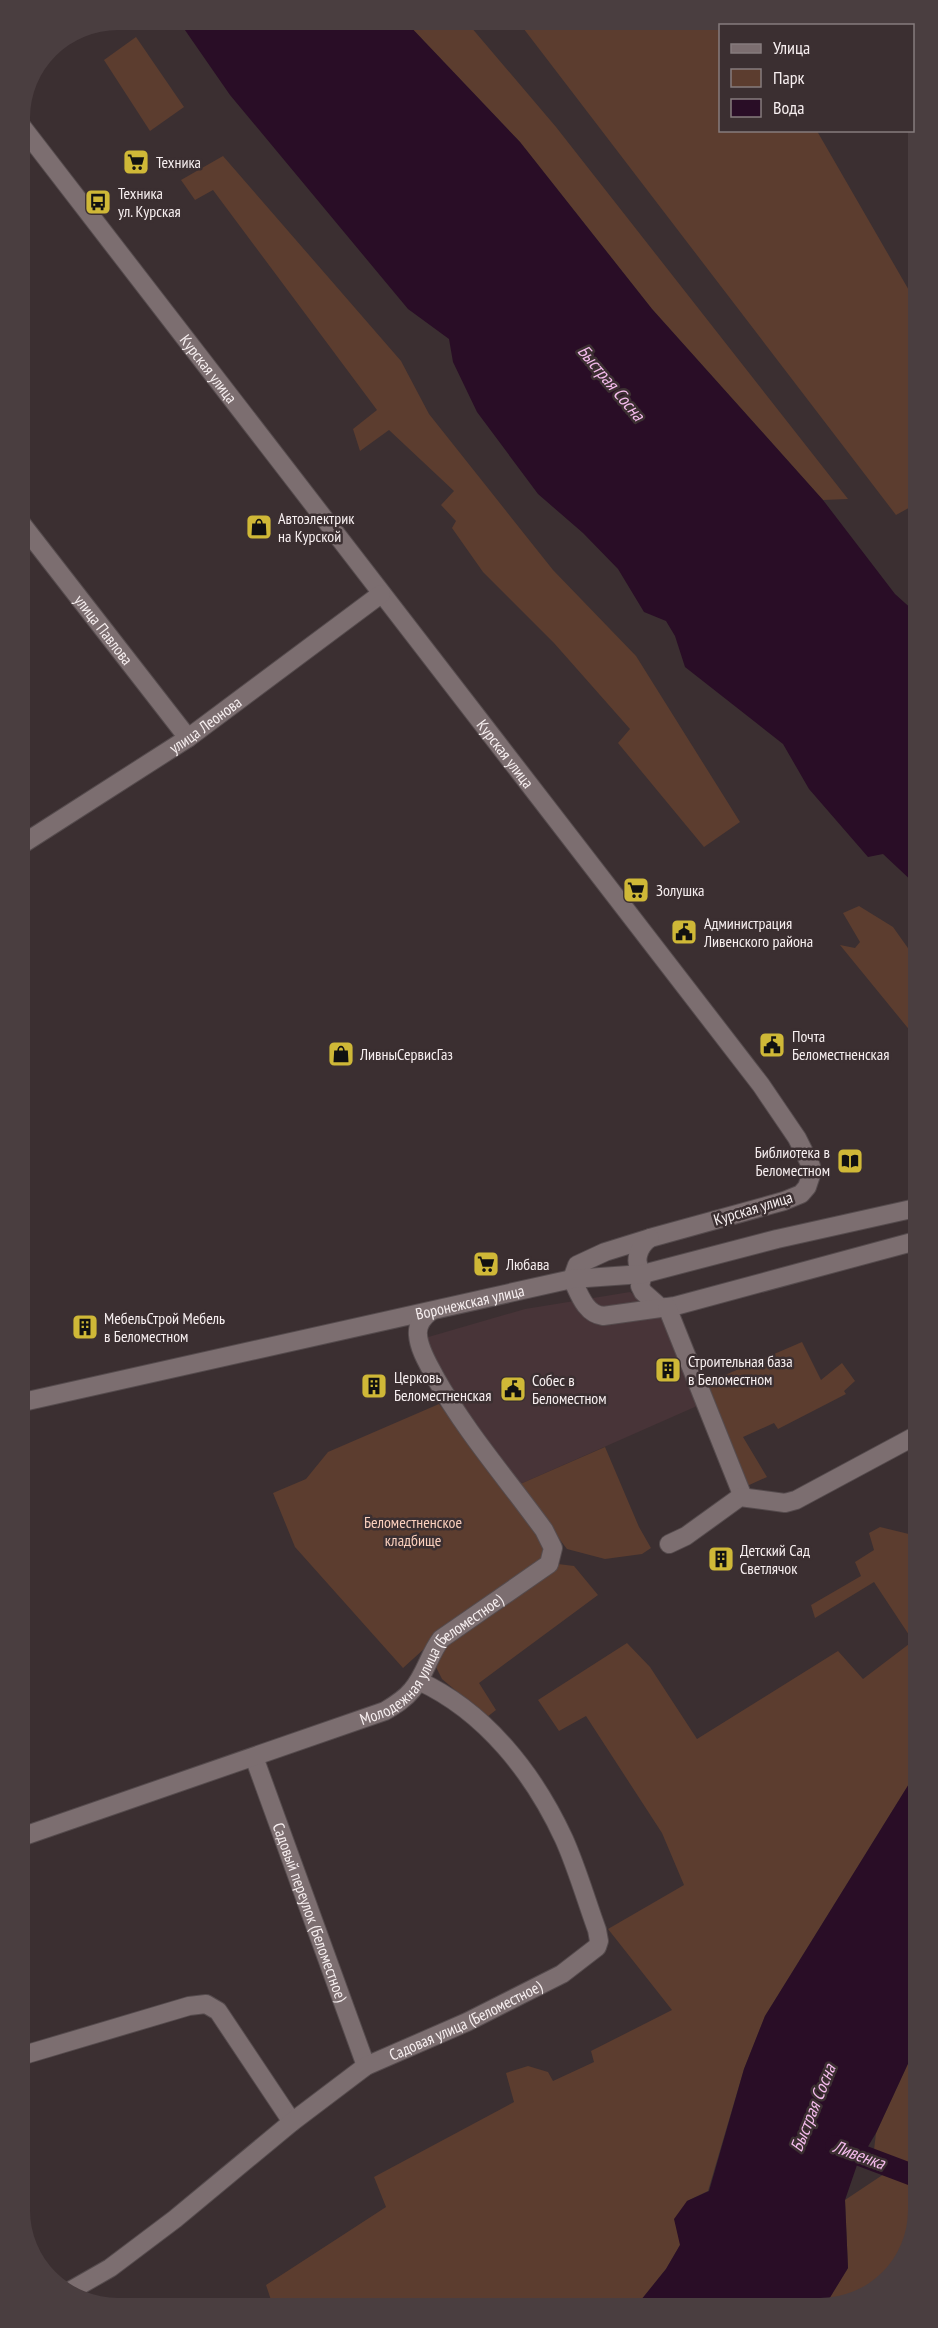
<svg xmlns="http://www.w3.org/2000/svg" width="938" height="2328" font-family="'PT Sans Narrow',sans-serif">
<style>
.built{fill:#483438}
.green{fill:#5c3d2f}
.water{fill:#290d26}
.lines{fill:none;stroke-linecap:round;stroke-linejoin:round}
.river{stroke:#290d26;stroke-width:22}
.minor-casing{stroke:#554b4d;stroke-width:20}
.minor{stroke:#7c6e70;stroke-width:18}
.labels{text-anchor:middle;stroke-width:5;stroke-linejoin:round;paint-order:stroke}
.poi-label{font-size:16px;fill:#f7eff0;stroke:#3b2f31;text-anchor:start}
.street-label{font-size:16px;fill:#f7eff0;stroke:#3b2f31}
.park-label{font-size:16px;fill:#fbd0be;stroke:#3b2f31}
.water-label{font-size:18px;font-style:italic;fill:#f4bbec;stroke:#3b2f31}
</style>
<rect width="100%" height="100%" fill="#3b2f31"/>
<polygon class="built" points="630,1292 664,1316 697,1406 518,1485 451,1394 425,1338 525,1309"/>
<g class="green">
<polygon points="404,20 465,20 556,127 848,499 823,500 652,309 520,142"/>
<polygon points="517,20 742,20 746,25 720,26 720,130 817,131 914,299 914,505 896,515"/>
<polygon points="136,37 184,107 150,131 104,60"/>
<polygon points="223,156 401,361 429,414 553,570 636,656 740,822 704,847 618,743 630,729 554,643 483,572 452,528 456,521 441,505 454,491 389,430 360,451 353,429 377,410 213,190 195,200 181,180"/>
<polygon points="859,906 893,927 915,958 916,1038 840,945 855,948 860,942 843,913"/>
<polygon points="802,1342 821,1380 842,1363 855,1381 844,1391 846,1394 778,1429 774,1423 743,1437 767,1477 747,1486 704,1384"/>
<polygon points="439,1404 537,1530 543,1543 545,1556 446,1629 403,1668 295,1547 273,1493 306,1479 328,1452"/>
<polygon points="605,1447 639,1527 651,1548 642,1554 605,1559 567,1549 518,1485"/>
<polygon points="880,1527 917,1536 917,1771 765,2016 744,2069 708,2191 687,2201 680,2245 666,2269 637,2305 259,2307 271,2300 266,2285 386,2207 374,2177 514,2102 506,2073 528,2066 548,2072 553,2081 594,2062 591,2051 672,2010 608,1929 684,1885 662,1833 586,1716 559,1731 538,1700 627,1643 650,1667 697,1739 838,1651 863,1679 913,1641 874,1582 815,1618 811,1605 861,1576 855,1562 874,1550 869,1533"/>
<polygon points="558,1564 574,1566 598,1595 479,1683 496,1710 487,1717 442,1679 434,1663 440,1648"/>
<polygon points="918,2042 918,2167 902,2165 874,2150 876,2133"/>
<polygon points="884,2174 918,2184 918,2211 898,2270 851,2303 826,2304 848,2268 845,2200"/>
</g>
<g class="water">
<polygon points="178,20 404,20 520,142 652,309 823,500 895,594 915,612 915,884 883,854 868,857 809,789 783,744 685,667 675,636 666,621 644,612 618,569 583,533 538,494 477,412 453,362 449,339 408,309 230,95"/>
<polygon points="917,1771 918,2042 876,2133 857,2165 845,2200 848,2268 826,2304 637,2305 666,2269 680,2245 674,2219 687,2201 709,2191 744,2069 765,2016"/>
</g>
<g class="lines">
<polyline class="river" points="836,2146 918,2177"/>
<defs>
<g id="minor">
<path id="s1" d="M20,124L761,1085L797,1138L811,1166V1175L807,1187L801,1194L784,1201L650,1238L605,1252L577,1265L572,1279"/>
<path id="s2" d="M21,523L188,738"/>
<path id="s3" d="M21,845L188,738L381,594"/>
<path d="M650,1238C639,1246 632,1262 643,1274L640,1286L643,1292L660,1307"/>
<path d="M572,1279C579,1293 585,1314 603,1316L675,1306L916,1241"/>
<polyline points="667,1307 743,1497"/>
<path id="s4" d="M23,1402L572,1279L643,1274L777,1239L916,1208"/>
<polyline points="669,1544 686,1536 740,1497 785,1503 796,1500 917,1435"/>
<path id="s5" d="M254,1757L366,2066"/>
<path id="s6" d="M24,1836L385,1711C395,1705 405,1699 412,1690C425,1675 429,1655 441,1639L549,1564L553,1548L544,1530C507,1479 466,1432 435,1377C429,1365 419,1350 418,1335C417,1325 422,1318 430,1312"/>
<polyline points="24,2055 189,2006 206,2004 218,2011 292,2122"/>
<path id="s7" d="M68,2292L110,2268L175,2219L292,2122L366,2066L467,2022L562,1974L597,1947L599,1941L597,1930C586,1900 577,1868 564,1839C534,1774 486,1712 419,1681"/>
</g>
</defs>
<use href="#minor" class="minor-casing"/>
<use href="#minor" class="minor"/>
</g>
<defs>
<symbol id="supermarket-square" viewBox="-11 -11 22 22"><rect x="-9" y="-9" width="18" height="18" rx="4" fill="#cfb837" stroke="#3b2f31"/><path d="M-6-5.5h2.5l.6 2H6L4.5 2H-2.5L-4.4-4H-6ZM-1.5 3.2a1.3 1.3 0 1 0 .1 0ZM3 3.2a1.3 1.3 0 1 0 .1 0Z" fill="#111"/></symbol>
<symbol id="bus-square" viewBox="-11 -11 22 22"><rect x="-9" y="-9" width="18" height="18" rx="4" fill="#cfb837" stroke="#3b2f31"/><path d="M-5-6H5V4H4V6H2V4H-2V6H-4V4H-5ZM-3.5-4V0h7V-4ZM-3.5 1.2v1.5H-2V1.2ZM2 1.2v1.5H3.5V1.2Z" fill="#111"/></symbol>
<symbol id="shop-square" viewBox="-11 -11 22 22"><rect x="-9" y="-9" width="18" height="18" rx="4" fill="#cfb837" stroke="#3b2f31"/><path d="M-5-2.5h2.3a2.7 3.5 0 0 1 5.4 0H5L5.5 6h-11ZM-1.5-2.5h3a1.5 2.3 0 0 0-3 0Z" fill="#111"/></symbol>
<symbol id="civic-square" viewBox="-11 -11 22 22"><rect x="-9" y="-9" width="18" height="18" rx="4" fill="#cfb837" stroke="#3b2f31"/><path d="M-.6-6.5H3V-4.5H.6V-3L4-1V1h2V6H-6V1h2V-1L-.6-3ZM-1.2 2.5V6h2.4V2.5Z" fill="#111"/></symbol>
<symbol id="library-square" viewBox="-11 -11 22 22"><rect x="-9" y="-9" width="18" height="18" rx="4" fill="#cfb837" stroke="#3b2f31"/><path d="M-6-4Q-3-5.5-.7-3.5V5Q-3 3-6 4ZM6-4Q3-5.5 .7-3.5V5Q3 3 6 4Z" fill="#111"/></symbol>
<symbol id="building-square" viewBox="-11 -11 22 22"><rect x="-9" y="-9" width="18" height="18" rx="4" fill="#cfb837" stroke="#3b2f31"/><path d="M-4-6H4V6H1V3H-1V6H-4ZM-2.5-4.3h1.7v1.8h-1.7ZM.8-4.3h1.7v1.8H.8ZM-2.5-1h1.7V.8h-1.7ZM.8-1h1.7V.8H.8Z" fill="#111"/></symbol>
</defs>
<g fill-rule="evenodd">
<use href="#supermarket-square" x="121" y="147" width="30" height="30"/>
<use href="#bus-square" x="83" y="187" width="30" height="30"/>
<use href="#shop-square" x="244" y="512" width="30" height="30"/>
<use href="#supermarket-square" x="621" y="875" width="30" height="30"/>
<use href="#civic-square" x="669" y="917" width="30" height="30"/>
<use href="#civic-square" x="757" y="1030" width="30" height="30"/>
<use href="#shop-square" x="326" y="1039" width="30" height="30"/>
<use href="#library-square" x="835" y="1146" width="30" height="30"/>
<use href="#supermarket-square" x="471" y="1249" width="30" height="30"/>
<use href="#building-square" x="70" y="1312" width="30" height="30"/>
<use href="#building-square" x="653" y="1355" width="30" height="30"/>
<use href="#building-square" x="359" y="1371" width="30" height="30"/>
<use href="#civic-square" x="498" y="1374" width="30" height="30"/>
<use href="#building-square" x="706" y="1544" width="30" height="30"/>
</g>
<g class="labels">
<g class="poi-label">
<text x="156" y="168">Техника</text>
<text x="118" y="199">Техника<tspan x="118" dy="18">ул. Курская</tspan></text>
<text x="278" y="524">Автоэлектрик<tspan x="278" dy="18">на Курской</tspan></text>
<text x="656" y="896">Золушка</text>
<text x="704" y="929">Администрация<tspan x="704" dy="18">Ливенского района</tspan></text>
<text x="792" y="1042">Почта<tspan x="792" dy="18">Беломестненская</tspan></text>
<text x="360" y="1060">ЛивныСервисГаз</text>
<text x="830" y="1158" text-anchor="end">Библиотека в<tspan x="830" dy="18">Беломестном</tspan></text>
<text x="506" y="1270">Любава</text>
<text x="104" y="1324">МебельСтрой Мебель<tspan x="104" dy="18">в Беломестном</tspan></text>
<text x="688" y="1367">Строительная база<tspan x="688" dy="18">в Беломестном</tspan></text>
<text x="394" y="1383">Церковь<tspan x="394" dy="18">Беломестненская</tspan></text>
<text x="532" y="1386">Собес в<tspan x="532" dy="18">Беломестном</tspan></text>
<text x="740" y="1556">Детский Сад<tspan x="740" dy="18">Светлячок</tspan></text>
</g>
<g class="street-label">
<text dy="6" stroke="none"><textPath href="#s1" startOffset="309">Курская улица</textPath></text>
<text dy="6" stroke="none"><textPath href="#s2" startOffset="135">улица Павлова</textPath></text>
<text dy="6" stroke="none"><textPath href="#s3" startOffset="220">улица Леонова</textPath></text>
<text dy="6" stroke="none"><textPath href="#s1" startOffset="795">Курская улица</textPath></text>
<text transform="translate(753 1208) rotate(-17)" y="6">Курская улица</text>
<text dy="6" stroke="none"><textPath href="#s4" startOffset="458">Воронежская улица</textPath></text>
<text dy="6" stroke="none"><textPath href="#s6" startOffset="452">Молодежная улица (Беломестное)</textPath></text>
<text dy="6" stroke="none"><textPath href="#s5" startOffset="165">Садовый переулок (Беломестное)</textPath></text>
<text dy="6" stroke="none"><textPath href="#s7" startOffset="484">Садовая улица (Беломестное)</textPath></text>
</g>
<g class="park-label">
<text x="413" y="1528">Беломестненское<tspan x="413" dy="18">кладбище</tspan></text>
</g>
<g class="water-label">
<text transform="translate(611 383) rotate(50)" y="6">Быстрая Сосна</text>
<text transform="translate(813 2108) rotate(-68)" y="6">Быстрая Сосна</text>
<text transform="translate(859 2155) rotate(20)" y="6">Ливенка</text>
</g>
</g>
<path d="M0 0H938V2328H0ZM118 30H820A88 88 0 0 1 908 118V2210A88 88 0 0 1 820 2298H118A88 88 0 0 1 30 2210V118A88 88 0 0 1 118 30Z" fill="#4a3e40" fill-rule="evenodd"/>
<rect x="719" y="24" width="195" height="108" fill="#3b2f31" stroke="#867c7d" stroke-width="1.5"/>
<rect x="731" y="44" width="30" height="9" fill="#7c6e70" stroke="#867c7d" stroke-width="1.5"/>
<text x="773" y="54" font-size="18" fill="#f7eff0">Улица</text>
<rect x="731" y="69" width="30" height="18" fill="#5c3d2f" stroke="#867c7d" stroke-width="1.5"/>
<text x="773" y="84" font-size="18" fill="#f7eff0">Парк</text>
<rect x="731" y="99" width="30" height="18" fill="#290d26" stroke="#867c7d" stroke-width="1.5"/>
<text x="773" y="114" font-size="18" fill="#f7eff0">Вода</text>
</svg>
